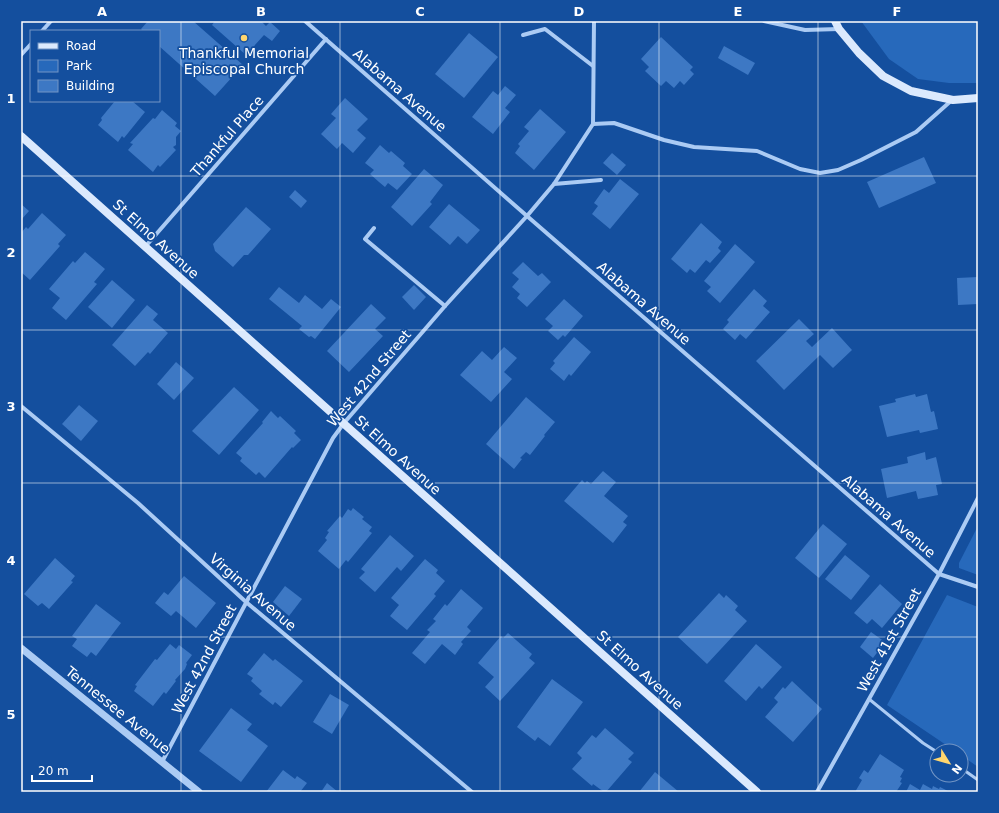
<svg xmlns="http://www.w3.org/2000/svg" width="999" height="813" font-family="'DejaVu Sans',sans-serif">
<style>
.green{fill:#2769bb}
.building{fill:#3d78c4}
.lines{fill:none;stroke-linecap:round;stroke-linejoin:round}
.service{stroke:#abcbf4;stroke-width:3}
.minor{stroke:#abcbf4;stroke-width:4}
.tertiary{stroke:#abcbf4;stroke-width:7}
.secondary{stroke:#dbe9fd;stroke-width:8}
.grid{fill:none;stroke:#fff;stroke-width:1;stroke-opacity:0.55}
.poi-dot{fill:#ffd66e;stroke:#144f9e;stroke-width:1.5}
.labels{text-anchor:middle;stroke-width:3.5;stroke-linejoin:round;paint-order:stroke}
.poi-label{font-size:14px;fill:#fff;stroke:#144f9e}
.street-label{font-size:14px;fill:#fff;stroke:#144f9e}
.neatline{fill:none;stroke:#fff;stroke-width:1.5}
.grid-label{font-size:13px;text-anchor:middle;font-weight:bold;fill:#fff}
</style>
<rect width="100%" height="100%" fill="#144f9e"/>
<g class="green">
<polygon points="861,21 978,21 978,83 949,83 918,79 889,59"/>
<polygon points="978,526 978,575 959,568 959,563"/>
<polygon points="947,595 978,607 978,767 961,755 961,751 955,751 887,705"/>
</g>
<g class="building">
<polygon points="148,21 193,21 243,65 215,96 159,46 159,31 143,31 141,29"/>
<polygon points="215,21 261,21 266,26 270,22 280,31 272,41 264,35 246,55 212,25"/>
<polygon points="469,33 498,57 464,98 435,74"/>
<polygon points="661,37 693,67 690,70 694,74 684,85 680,81 674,88 666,81 661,86 645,71 649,67 641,59"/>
<polygon points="724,46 755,63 748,75 718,58"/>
<polygon points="505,86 516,95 505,108 510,112 493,134 472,117 493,91 498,95"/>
<polygon points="345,98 368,119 357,130 366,138 353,153 342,143 337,149 321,134 336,118 331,114"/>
<polygon points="115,101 132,101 145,112 124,138 122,136 118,142 98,125 102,120 101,118"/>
<polygon points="540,109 566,132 534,170 515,153 520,146 518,144 529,131 524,127"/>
<polygon points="162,110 177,123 175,126 181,131 176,137 176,145 173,147 176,150 160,167 158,165 153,172 128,150 133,144 130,143 153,118 155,119"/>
<polygon points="380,145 389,153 391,151 405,163 403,166 412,174 397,190 388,183 385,187 379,182 370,174 374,170 365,163"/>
<polygon points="612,153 626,165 617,175 603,163"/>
<polygon points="924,157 936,183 879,208 867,182"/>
<polygon points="424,169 443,185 430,202 432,204 412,226 391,207"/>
<polygon points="620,179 639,194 610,229 592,214 598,206 594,203 604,189 609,193"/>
<polygon points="295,190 307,201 301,208 289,197"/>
<polygon points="21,204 29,211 21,220"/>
<polygon points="449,204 480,230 467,244 458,236 450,245 429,227"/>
<polygon points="246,207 271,229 248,255 244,255 233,267 215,251 213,244"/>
<polygon points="42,213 66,235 58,244 60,246 30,280 21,272 21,233 26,227 28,229"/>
<polygon points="701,223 722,242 718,248 721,251 710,263 706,260 695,273 690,269 687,273 671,259"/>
<polygon points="735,244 755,262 720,303 707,291 711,287 704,281"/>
<polygon points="85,252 105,269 94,282 97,284 66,320 52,308 60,298 49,289 73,261 75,263"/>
<polygon points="523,262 538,276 542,273 551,282 527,307 517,298 520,294 512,287 519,279 512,273"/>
<polygon points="978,277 978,304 958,305 957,278"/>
<polygon points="112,280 135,300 112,328 88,307"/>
<polygon points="414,285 426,297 414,310 402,297"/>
<polygon points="279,287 299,303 305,295 322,309 331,299 341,307 315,339 311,336 309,337 299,329 302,326 269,299"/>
<polygon points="754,289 767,301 763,306 770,312 746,339 740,334 735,340 723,329 729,322 727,320"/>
<polygon points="564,299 583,316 565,337 563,335 558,340 548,331 553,326 545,319"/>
<polygon points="371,304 386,318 375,329 383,336 349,372 327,351"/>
<polygon points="147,305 158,314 153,320 168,333 150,354 148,352 135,366 112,345"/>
<polygon points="799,319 814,334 806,341 812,347 832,328 852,350 833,368 820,355 784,390 756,361"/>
<polygon points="574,337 591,352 571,376 569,374 564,381 550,369 555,363 553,361"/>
<polygon points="504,347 517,358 504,372 512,379 491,402 460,375 482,351 492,360"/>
<polygon points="176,362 194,378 174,400 157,384"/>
<polygon points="234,387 259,410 219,455 192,431"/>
<polygon points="915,394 916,397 927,394 931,412 934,411 938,429 920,433 919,430 887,437 879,406 896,402 895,399"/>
<polygon points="526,397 555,422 544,435 545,436 530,455 526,452 520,458 522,459 514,469 486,444"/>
<polygon points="79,405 98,421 81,441 62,424"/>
<polygon points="271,411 278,418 280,416 296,431 294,433 301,440 293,448 292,447 265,478 259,472 256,475 240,461 242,458 236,453 263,423 262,422"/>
<polygon points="925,452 926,460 936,457 942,484 936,485 938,495 918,499 916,491 887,498 881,469 908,463 907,457"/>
<polygon points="603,471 616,482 604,496 628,516 623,522 627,525 613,543 564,501 582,480 585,483 587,481 591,484"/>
<polygon points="353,508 364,517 362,519 372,527 369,531 372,533 348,562 346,560 339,569 318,551 327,540 325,538 329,532 327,531 340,516 342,518 348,509 351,511"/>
<polygon points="823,524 847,544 819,578 795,558"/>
<polygon points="390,535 414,556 401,571 397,567 375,592 359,578 365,572 361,569"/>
<polygon points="845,555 870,576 851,600 825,579"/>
<polygon points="55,558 75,576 71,581 73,582 49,609 42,603 38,606 24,594"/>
<polygon points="425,559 438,570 436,573 445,581 434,594 436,596 407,630 390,616 399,605 391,598"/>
<polygon points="184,576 216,603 196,628 176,611 171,616 155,603 164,592 168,595"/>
<polygon points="880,584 902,604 882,628 872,619 867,624 854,613"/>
<polygon points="285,586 302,599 289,616 273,602"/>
<polygon points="461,589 483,608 467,627 471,631 461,642 463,644 455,655 442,644 425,664 412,653 430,632 427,630 436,621 433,619 445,604 447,606"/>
<polygon points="719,593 724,598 726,595 738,606 735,610 747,621 707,664 678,637"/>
<polygon points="96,604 121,623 96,656 91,652 87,657 72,646 77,639 72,636"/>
<polygon points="871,632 885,642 873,658 860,647"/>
<polygon points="508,633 532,654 529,658 535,663 500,701 485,687 494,677 478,663 501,636 503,638"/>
<polygon points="170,644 176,649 179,645 192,655 186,663 187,664 185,669 175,680 176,681 166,694 164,692 153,706 134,691 137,686 135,685 155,659 157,660"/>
<polygon points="756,644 782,667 762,689 759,686 746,701 724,681"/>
<polygon points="264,653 273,661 275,659 303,681 281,707 275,702 273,705 259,694 262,691 251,681 253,678 247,674"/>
<polygon points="552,679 583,702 550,746 538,737 535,741 517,727"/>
<polygon points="792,681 822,709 793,742 765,717 778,702 774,698 783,687 785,689"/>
<polygon points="330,694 349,705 332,734 313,722"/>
<polygon points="231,708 252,724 247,730 268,746 241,782 199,751"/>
<polygon points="605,728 634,753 628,759 632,762 606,792 604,792 593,784 592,786 572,769 582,758 577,753 592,735 596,738"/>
<polygon points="880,754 904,770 900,777 902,778 900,782 902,783 896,792 855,792 862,780 859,778 864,770 868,773"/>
<polygon points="283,770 295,779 297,776 307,783 300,792 266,792"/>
<polygon points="655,772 679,792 639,792"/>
<polygon points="327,783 338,792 321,792"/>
<polygon points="910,784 920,790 923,784 932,789 933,786 939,789 940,787 950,792 906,792"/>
</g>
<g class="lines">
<g class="service">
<polyline points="869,699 923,743 937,752"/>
<polyline points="961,768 978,780"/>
</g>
<g class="minor">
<polyline points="305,21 527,216 939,574 978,587"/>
<polyline points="764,21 805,30 839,29"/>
<polyline points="42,31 51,21"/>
<polyline points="523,35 545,29 593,66"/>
<polyline points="21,55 31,44"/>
<polyline points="593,124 614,123 664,140 694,147 757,151 800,169 820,173 838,170 861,160 916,132 952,100"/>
<polyline points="593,124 594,21"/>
<polyline points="554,184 601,180"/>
<polyline points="374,228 365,239 445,306"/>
<polyline points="145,247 326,39"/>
<polyline points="21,406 138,503 246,602 472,792"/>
<polyline points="162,762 333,438 344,423 445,306 527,216 554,184 593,124"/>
<polyline points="817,792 939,574 978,498"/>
</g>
<polyline class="tertiary" points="21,648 199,792"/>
<g class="secondary">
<polyline points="835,21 839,29 859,53 883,76 911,91 953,100 978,98"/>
<polyline points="21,136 757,792"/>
</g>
</g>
<path class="grid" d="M181,21V792M340,21V792M500,21V792M659,21V792M818,21V792M21,176H978M21,330H978M21,483H978M21,637H978"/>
<circle class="poi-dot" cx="244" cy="38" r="4"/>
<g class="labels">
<g class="poi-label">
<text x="244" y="58">Thankful Memorial<tspan x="244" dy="16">Episcopal Church</tspan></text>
</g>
<g class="street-label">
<text transform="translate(400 90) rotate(41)" y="5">Alabama Avenue</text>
<text transform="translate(227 136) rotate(-49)" y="5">Thankful Place</text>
<text transform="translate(156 239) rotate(42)" y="5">St Elmo Avenue</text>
<text transform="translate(644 303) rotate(41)" y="5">Alabama Avenue</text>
<text transform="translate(369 378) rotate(-50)" y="5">West 42nd Street</text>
<text transform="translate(398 455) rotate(42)" y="5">St Elmo Avenue</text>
<text transform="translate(889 516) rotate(41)" y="5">Alabama Avenue</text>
<text transform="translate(253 592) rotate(41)" y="5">Virginia Avenue</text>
<text transform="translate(889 640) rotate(-61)" y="5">West 41st Street</text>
<text transform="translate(204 659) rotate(-62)" y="5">West 42nd Street</text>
<text transform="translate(640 670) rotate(42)" y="5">St Elmo Avenue</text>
<text transform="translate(118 710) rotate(39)" y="5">Tennessee Avenue</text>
</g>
</g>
<rect width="999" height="813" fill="none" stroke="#144f9e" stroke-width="44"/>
<rect x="30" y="30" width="130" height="72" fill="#144f9e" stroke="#7295c5"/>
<rect x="38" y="43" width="20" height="6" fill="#dbe9fd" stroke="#7295c5"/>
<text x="66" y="50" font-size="12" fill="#ffffff">Road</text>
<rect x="38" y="60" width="20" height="12" fill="#2769bb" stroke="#7295c5"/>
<text x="66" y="70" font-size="12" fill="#ffffff">Park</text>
<rect x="38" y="80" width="20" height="12" fill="#3d78c4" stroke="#7295c5"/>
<text x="66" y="90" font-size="12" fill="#ffffff">Building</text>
<g transform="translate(949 763) rotate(127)"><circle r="19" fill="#144f9e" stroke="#7295c5"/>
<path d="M0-3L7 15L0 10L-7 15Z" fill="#ffd66e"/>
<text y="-6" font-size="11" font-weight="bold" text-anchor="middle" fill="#ffffff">N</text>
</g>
<path d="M32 775v6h60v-6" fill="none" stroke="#ffffff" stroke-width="2"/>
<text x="38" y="775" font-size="12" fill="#ffffff" stroke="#144f9e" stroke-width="3" paint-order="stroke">20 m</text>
<rect x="22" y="22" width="955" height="769" class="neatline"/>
<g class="grid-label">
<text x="102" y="16">A</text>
<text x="261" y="16">B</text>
<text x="420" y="16">C</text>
<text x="579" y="16">D</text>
<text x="738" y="16">E</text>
<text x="897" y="16">F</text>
<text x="11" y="103">1</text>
<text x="11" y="257">2</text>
<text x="11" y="411">3</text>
<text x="11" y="565">4</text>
<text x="11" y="719">5</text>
</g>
</svg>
